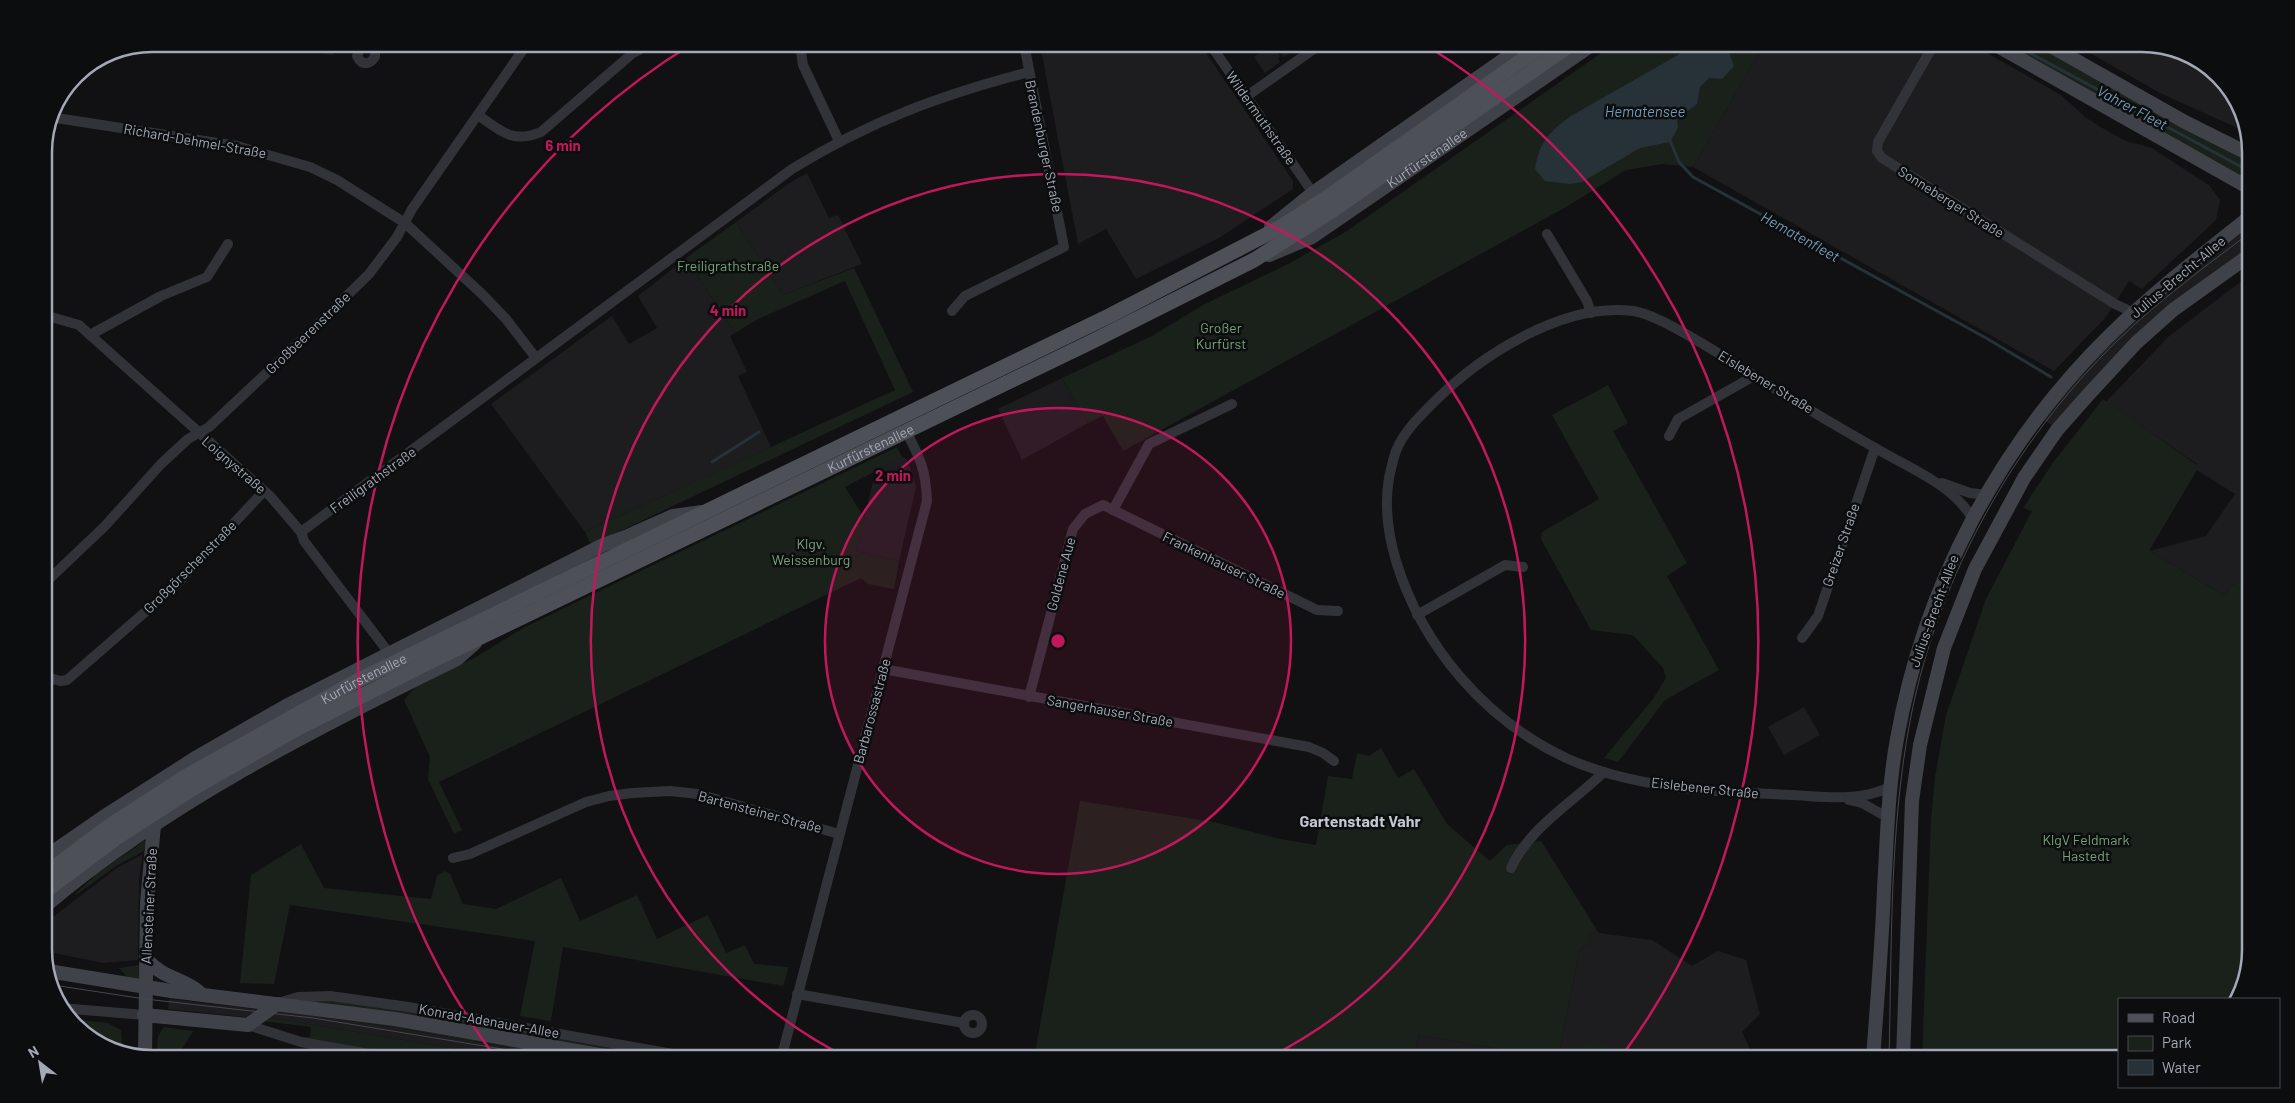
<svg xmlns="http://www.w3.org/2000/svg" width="2295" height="1103" font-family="Barlow,sans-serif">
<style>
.built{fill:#1d1d20}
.green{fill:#19211a}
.water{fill:#273138}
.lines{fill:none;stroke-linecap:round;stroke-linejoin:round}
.stream{stroke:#273138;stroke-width:3}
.minor{stroke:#323339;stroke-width:10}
.secondary{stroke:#404249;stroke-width:14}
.primary{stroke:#4e5058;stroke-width:15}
.tram{stroke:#45474e;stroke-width:1}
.ring{fill:none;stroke:#c2185b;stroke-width:2.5}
.labels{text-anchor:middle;stroke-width:5;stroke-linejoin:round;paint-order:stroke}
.street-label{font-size:14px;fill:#a2a8b5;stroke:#0c0d0e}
.park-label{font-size:14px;fill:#77a278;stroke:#0c0d0e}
.water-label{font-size:15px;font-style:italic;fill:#7599b4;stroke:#0c0d0e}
.quarter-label{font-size:16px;font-weight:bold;fill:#c3c7d1;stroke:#0c0d0e}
.rim{fill:none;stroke:#a2a8b5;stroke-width:2.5}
.centre{fill:#c2185b;stroke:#0c0d0e;stroke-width:2.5}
.ring-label{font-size:15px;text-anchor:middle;font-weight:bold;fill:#c2185b;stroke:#0c0d0e;stroke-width:5;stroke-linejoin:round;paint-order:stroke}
</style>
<rect width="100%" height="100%" fill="#111113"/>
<g class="built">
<polygon points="1040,44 1200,44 1293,181 1293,189 1219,238 1136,279 1106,229 1078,244"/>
<polygon points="1275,44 1302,44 1284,57"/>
<polygon points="1764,44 1971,44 2061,95 2085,117 2104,129 2126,141 2152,148 2210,186 2220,200 2216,220 2142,289 2129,281 2106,317 2054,371 1693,167"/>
<polygon points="2074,44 2143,44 2190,55 2233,92 2246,132 2160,93"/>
<polygon points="1272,45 1280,56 1278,58 1280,62 1265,73 1254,57"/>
<polygon points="807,173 829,218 838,215 862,264 783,295 736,222 791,182"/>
<polygon points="2251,223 2251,246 2171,305 2055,427 2042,419 2071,384 2142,312"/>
<polygon points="686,258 735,333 730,336 747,372 738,376 771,447 585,532 491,404 612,316 629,344 657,328 638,296"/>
<polygon points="2251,274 2251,518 2248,576 2231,586 2225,596 2149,551 2206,536 2235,494 2197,470 2197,464 2106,402 2168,337"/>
<polygon points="1062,378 1088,423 1022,460 998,409"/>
<polygon points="902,457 906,458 910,467 916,487 899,561 856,551 876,469"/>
<polygon points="1804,707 1820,735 1784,755 1768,727"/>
<polygon points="143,854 139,879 138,960 103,963 44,951 44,924 117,868"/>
<polygon points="1597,930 1599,933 1652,940 1692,966 1718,951 1746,960 1760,1014 1742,1032 1755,1059 1558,1059 1580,949 1592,942 1588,936"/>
<polygon points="169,999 263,1010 253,1018 168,1009"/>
<polygon points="275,1010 393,1027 574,1059 518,1059 267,1017"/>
<polygon points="1419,1035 1557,1059 1414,1059"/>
</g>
<g class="green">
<polygon points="276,44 336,44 333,55"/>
<polygon points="1614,44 1764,44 1693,167 1662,164 1626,170 1566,207 1123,451 1103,416 1088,423 1062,378 1152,336 1203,305 1288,264 1347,231"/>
<polygon points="2003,44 2037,44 2183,126 2251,161 2251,181 2205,155 2175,142"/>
<polygon points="736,222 783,295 854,268 913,392 591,545 585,532 895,390 845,281 758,319 735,333 686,258"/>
<polygon points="1608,385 1628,423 1613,431 1687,563 1667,576 1719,670 1665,700 1618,762 1604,758 1653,699 1666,678 1663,668 1633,635 1591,630 1541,539 1542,532 1599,499 1552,415"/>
<polygon points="2103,399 2197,465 2197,470 2149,551 2225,596 2231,586 2248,576 2251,518 2251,951 2240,998 2119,999 2119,1059 1922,1059 1931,819 1935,777 1946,715 1986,599 2032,511 2023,508 2052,464"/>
<polygon points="897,447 902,457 845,487 865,519 856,551 899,561 894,589 868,584 861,578 439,782 462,830 454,834 428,779 430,757 404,700 417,685 476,657 523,628"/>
<polygon points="1381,748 1398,778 1414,769 1447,824 1490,861 1507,845 1541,841 1597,930 1588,936 1592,942 1580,949 1558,1059 1419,1035 1414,1059 1034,1059 1080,801 1214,822 1280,839 1316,845 1328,776 1352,779 1357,753 1369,756"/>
<polygon points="147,839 144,851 116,866 76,895 76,893 98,873"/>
<polygon points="301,844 324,888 431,899 437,876 445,871 450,874 463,904 496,909 561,878 580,921 637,895 657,939 708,915 726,953 745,945 754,964 789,967 783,986 563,947 551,1021 520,1016 535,941 290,905 274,984 240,983 251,875"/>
<polygon points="140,965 140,979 127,977 119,968"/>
<polygon points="309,1001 330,1001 397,1010 673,1059 655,1059 396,1014"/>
<polygon points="275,1010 394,1024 591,1059 574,1059 393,1027"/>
<polygon points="267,1017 518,1059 425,1059 306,1039 306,1037 310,1037 311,1027 262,1021"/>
<polygon points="71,1019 108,1023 121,1030 123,1053 105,1048"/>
<path d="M164,1027L193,1031L176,1059H158C157,1046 155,1037 164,1027Z"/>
<polygon points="1593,1038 1606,1044 1610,1053 1609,1059 1577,1059 1576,1054 1580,1045"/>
</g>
<path class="water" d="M1688,44H1739L1729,52L1734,66L1722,79L1709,78L1700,87L1697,104L1677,119L1678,128L1670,142L1640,148L1582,182L1570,184L1545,181L1535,169C1539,142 1549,132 1571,116L1678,55Z"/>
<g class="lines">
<g class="stream">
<polyline points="2013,44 2251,172"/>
<polyline points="1669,138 1679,162 1693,177 1986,338 2051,377"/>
<polyline points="712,462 759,432"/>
</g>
<g class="minor">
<polyline points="1210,44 1313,193"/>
<polyline points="1934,44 1878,142 1877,151 1882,158 2115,304 2134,313"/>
<polyline points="800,46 803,65 839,141"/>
<path d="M375,50L366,45L361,46L357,56C362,66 369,65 375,57V50L380,44"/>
<polyline points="1247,96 1321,44"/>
<path d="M478,115C500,131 513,144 541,132L633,53L650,44"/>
<polyline points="50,117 237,146 310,167 337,180 405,223 482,294 506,319 536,358"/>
<polyline points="1547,234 1587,301 1591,313"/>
<polyline points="952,311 965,296 1064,247 1024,44"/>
<polyline points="44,315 79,325 270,496 301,532 304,541 389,653"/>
<polyline points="90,335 161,296 207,277 228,244"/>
<polyline points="1669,436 1678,419 1754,376"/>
<polyline points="1942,483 1970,493 1986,495"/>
<polyline points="1113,510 1149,444 1232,404"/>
<path d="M301,532L792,169C870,121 941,95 1029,72"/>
<polyline points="44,584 105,526 161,464 188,439 209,427 307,335 369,274 397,237 412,209 527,44"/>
<polyline points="1417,615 1505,565 1523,567"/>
<polyline points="1802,638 1818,616 1875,448"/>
<polyline points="883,669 1309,747 1323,753 1334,761"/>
<polyline points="44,676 60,681 67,680 175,586 264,491"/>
<polyline points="1029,697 1073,529 1085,514 1103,505 1317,610 1338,611"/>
<path d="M1890,787C1859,802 1827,797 1793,795C1763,794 1733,792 1702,790C1657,786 1608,777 1566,758C1485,720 1422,646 1396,561C1388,534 1384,507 1389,478C1391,469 1393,459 1396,451C1404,431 1420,416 1435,401C1481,355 1564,302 1633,311C1658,314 1716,352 1739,366C1784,395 1831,423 1877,449C1911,469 1952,484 1973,519"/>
<polyline points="1849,800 1862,803 1887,817"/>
<polyline points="453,858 470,854 586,802 609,796 632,793 670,791 698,794 839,834"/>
<path d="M1511,868C1529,828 1573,802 1604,772"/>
<polyline points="797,994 964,1023"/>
<polyline points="278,1003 298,997 330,996 408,1007 701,1059"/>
<polyline points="61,1008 144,1015"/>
<circle cx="973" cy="1024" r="9"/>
<polyline points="248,1025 301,1042 398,1059"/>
<path d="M781,1059L927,501C926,470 920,458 906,431"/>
</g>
<g class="secondary">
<polyline points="1994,44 2251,189"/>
<polyline points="2047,44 2185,122 2251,155"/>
<polyline points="1271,227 1313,193 1526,44"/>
<path id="s1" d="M1269,255L1312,237L1593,44"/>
<polyline points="44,858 102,818 197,757 286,706 603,545 628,536 673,516 702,512"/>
<path d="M44,907C168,802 313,730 457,659L475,643"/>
<path d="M146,959C165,980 181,977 199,992"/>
<polyline points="48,971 171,991 395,1019 622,1059"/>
<polyline points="144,1015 248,1025 277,1004"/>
<polyline points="145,1058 147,903 154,825"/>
<path d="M1873,1059C1877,1002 1882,946 1884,889C1887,838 1888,788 1897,739C1924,586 1999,444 2110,335C2154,292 2203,254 2251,216"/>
<polyline points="1903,1059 1912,801 1920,745 1944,648 1975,569 2024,478 2057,430 2088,395 2136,343 2173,310 2251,254"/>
</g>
<g class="primary">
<path id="s2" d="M44,875L108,827L185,777L357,681L1111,315L1279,228L1331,195L1545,44"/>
<path id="s3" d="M44,892L116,838L192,789L298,728L429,662L1091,342L1254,260L1327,214L1571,44"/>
</g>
<g class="tram">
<polyline points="53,985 145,999 313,1018 563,1059"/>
<path d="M1889,1059C1892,945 1889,828 1911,716C1939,575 2015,440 2118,340C2159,300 2206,266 2251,232"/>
</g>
</g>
<circle cx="1058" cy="641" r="233" fill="#c2185b" fill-opacity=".12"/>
<g class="ring">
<circle cx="1058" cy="641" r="233"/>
<path d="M850 1059A467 467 0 1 1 1266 1059"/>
<path d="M495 1057A700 700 0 0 1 692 44M1424 44A700 700 0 0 1 1621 1057"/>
</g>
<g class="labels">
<g class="street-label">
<text transform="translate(1261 118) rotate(55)" y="5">Wildermuthstraße</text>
<text transform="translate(195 141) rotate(10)" y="5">Richard-Dehmel-Straße</text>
<text transform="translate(1044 146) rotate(78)" y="5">Brandenburger Straße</text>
<text dy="5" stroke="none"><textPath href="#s1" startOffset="186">Kurfürstenallee</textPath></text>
<text transform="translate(1951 202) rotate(32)" y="5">Sonneberger Straße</text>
<text transform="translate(2178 277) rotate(-40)" y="5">Julius-Brecht-Allee</text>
<text transform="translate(308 333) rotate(-44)" y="5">Großbeerenstraße</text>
<text transform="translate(1766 382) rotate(31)" y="5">Eislebener Straße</text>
<text dy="5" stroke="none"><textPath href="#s3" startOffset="940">Kurfürstenallee</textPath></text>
<text transform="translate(234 465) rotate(41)" y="5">Loignystraße</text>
<text transform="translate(373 480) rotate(-36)" y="5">Freiligrathstraße</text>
<text transform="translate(1841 545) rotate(-71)" y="5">Greizer Straße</text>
<text transform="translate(1224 565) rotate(26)" y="5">Frankenhauser Straße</text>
<text transform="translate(190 567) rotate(-45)" y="5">Großgörschenstraße</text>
<text transform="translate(1061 574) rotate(-75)" y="5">Goldene Aue</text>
<text transform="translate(1934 611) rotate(-70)" y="5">Julius-Brecht-Allee</text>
<text dy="5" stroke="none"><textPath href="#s2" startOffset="376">Kurfürstenallee</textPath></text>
<text transform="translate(872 711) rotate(-75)" y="5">Barbarossastraße</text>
<text transform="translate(1110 711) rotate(10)" y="5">Sangerhauser Straße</text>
<text transform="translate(1705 788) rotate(6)" y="5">Eislebener Straße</text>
<text transform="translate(760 812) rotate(15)" y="5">Bartensteiner Straße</text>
<text transform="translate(149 906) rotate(-87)" y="5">Allensteiner Straße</text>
<text transform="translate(489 1021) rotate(10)" y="5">Konrad-Adenauer-Allee</text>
</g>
<g class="park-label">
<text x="728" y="271">Freiligrathstraße</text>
<text x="1221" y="333">Großer<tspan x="1221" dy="16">Kurfürst</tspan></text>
<text x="811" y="549">Klgv.<tspan x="811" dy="16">Weissenburg</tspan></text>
<text x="2086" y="845">KlgV Feldmark<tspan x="2086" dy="16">Hastedt</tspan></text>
</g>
<g class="water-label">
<text transform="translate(2132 108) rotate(28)" y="5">Vahrer Fleet</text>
<text x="1645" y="117">Hematensee</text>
<text transform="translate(1800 237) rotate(29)" y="5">Hematenfleet</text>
</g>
<g class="quarter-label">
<text x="1360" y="827">Gartenstadt Vahr</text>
</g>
</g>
<path d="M0 0H2295V1103H0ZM152 52H2142A100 100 0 0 1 2242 152V950A100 100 0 0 1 2142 1050H152A100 100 0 0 1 52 950V152A100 100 0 0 1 152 52Z" fill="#0c0d0e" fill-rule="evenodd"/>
<path class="rim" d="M152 52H2142A100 100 0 0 1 2242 152V950A100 100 0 0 1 2142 1050H152A100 100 0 0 1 52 950V152A100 100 0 0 1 152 52Z"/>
<circle cx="1058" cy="641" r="8" class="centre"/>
<g class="ring-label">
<text x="563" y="151">6 min</text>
<text x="728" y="316">4 min</text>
<text x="893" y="481">2 min</text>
</g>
<rect x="2118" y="998" width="162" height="90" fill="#0c0d0e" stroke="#484b51"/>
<rect x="2128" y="1014" width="25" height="8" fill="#4e5058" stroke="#484b51"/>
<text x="2162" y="1023" font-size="15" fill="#a2a8b5">Road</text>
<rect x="2128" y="1036" width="25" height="15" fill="#19211a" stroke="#484b51"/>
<text x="2162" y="1048" font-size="15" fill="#a2a8b5">Park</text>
<rect x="2128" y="1060" width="25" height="15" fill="#273138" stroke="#484b51"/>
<text x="2162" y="1073" font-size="15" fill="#a2a8b5">Water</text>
<g transform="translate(40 1063) rotate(329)" stroke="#0c0d0e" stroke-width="4" paint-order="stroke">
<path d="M0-4L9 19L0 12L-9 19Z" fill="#a2a8b5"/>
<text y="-8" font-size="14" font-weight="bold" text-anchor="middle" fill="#a2a8b5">N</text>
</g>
</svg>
